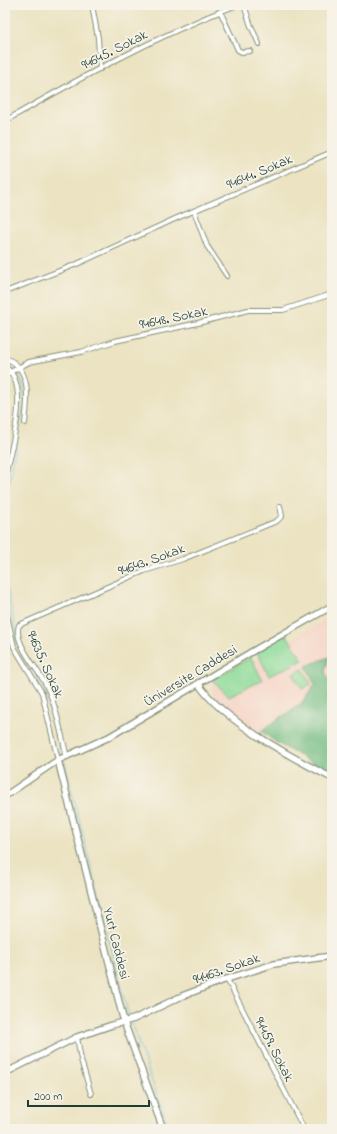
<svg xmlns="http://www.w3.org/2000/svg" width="337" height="1134" font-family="'Indie Flower',sans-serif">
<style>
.built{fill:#f5d2c2}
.green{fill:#8fdc9a;stroke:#578c67}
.forest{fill:#73bc82;stroke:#497c5b}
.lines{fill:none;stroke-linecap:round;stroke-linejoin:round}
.stream{stroke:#5fbbdd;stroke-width:1}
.street-casing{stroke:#85907a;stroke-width:6}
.secondary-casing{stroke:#85907a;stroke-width:8}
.street{stroke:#fff;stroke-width:4}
.secondary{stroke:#fff;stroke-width:5.5}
.labels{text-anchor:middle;stroke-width:3.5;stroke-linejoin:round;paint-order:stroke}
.street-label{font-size:14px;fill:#1f3d34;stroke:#f7f3e8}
</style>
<rect width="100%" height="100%" fill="#f7f3e8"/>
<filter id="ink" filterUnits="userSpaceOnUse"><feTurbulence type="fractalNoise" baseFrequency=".025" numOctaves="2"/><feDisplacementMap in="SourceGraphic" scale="8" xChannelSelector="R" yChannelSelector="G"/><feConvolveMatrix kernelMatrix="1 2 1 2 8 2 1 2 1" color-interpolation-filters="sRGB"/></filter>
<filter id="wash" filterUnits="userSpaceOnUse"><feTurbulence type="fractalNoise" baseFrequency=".012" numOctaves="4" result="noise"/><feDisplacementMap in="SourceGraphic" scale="16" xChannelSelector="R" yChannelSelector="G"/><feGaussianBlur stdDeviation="0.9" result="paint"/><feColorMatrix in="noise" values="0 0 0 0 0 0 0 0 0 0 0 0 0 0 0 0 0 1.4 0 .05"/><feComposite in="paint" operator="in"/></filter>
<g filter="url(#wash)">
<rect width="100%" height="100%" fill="#ebe3c1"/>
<polygon class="built" points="332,616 332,774 277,743 227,709 213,698 212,684"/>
<g class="green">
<polygon points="286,634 303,660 269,676 257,652"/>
<polygon points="251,657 262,680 229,696 212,680"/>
<polygon points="303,669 311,684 302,689 293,674"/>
</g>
<polygon class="forest" points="329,657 325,672 332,686 332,774 277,743 261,731 303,702 315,684 306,666"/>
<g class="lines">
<g class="stream">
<polyline points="5,362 14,369"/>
<polyline points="5,503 25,400 22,383 16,371"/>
<polyline points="5,580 18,644 45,690 63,756"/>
<polyline points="64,761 129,1017"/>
<polyline points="131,1022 169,1129"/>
</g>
</g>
</g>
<g filter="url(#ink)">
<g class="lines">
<defs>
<g id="street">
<polyline points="92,5 98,38 100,69"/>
<polyline points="244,5 251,26 259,44"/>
<polyline points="220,11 238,50 242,52 250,51"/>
<path d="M5,121C80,78 156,36 237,5"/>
<polyline points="194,211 207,246 227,276"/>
<polyline points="5,292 77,264 177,218 332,152"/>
<path d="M5,358C32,367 28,400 25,423"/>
<path d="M5,367C32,384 10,451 5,477"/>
<polyline points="5,375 29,362 81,352 115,341 198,323 248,310 283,310 332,294"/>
<polyline points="5,607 14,647 42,693 58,760"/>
<path d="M67,757C60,731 56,700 42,678C34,665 13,640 19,625L144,571L183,559L277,521L282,516L280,506"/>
<polyline points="227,979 304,1129"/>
<polyline points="77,1037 81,1060 91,1094"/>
</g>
<g id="secondary">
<path d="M198,683C221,720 293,758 332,778"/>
<polyline points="58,760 124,1022 163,1129"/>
<polyline points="5,796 58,760 109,737 253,651 332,606"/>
<polyline points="5,1073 77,1037 112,1025 134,1019 182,996 227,979 274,964 332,956"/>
</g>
</defs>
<use href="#street" class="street-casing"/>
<use href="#secondary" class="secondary-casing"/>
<use href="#street" class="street"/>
<use href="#secondary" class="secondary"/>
</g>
</g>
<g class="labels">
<g class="street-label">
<text transform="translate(114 49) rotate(-27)" y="5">94645. Sokak</text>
<text transform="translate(259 171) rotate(-23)" y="5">94644. Sokak</text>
<text transform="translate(173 317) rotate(-12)" y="5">94648. Sokak</text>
<text transform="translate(151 559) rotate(-20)" y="5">94643. Sokak</text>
<text transform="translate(46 664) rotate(66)" y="5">94635. Sokak</text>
<text transform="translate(190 675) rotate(-31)" y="5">Üniversite Caddesi</text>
<text transform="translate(117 943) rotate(76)" y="5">Yurt Caddesi</text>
<text transform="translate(226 968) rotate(-19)" y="5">94463. Sokak</text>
<text transform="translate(275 1049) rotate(63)" y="5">94459. Sokak</text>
</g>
</g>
<rect width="337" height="1134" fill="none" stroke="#f7f3e8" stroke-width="20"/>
<path d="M28 1100v6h121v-6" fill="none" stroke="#1f3d34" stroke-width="2"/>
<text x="34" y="1100" font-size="12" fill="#1f3d34" stroke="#f7f3e8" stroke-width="3" paint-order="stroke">200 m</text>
</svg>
